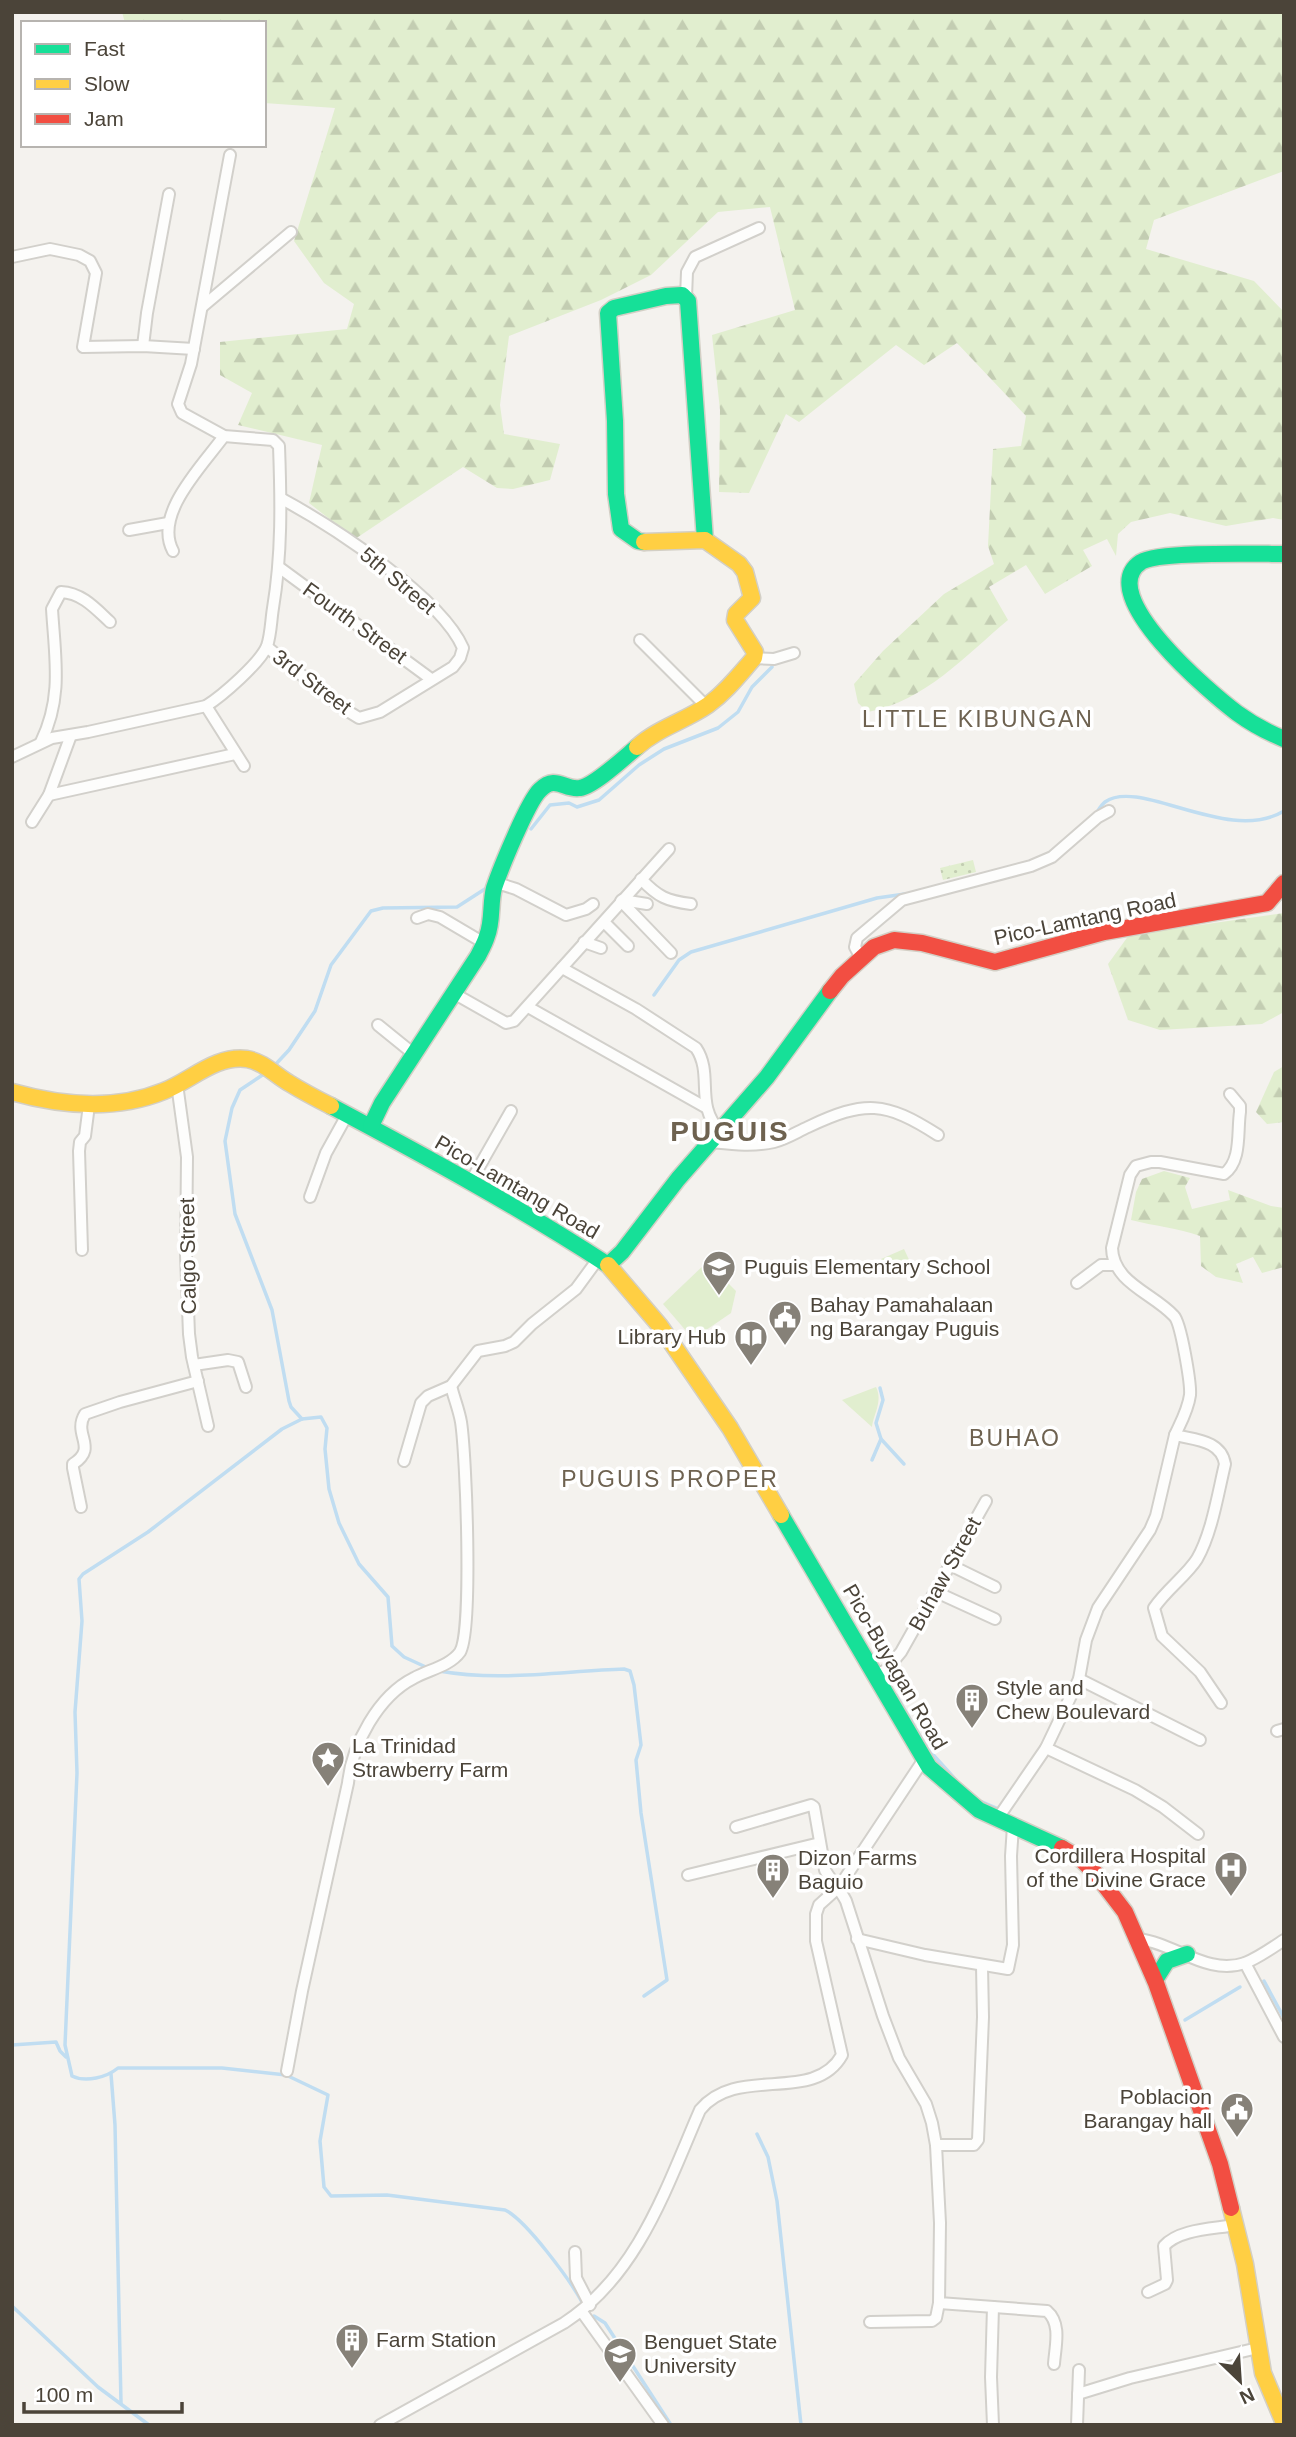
<svg xmlns="http://www.w3.org/2000/svg" width="1296" height="2437" font-family="Helvetica,sans-serif">
<style>
.green{fill:#e1eecf}
.forest{fill:url(#forest-firs)}
.park{fill:url(#park-dots)}
.lines{fill:none;stroke-linecap:round;stroke-linejoin:round}
.stream{stroke:#c0ddf1;stroke-width:3.5}
.street-casing{stroke:#d2d0cb;stroke-width:14}
.fast-casing{stroke:#d3cfc5;stroke-width:19}
.slow-casing{stroke:#d3cfc5;stroke-width:19}
.jam-casing{stroke:#d3cfc5;stroke-width:19}
.street{stroke:#fdfdfc;stroke-width:10}
.fast{stroke:#16e098;stroke-width:16}
.slow{stroke:#ffcf43;stroke-width:16}
.jam{stroke:#f24e42;stroke-width:16}
.labels{text-anchor:middle;stroke-width:7;stroke-linejoin:round;paint-order:stroke}
.street-label{font-size:21px;fill:#4b4439;stroke:#fff}
.poi-label{font-size:21px;fill:#4b4439;stroke:#fff;text-anchor:start}
.neighbourhood-label{font-size:23px;letter-spacing:2px;fill:#6e6250;stroke:#fff}
.district-label{font-size:28px;font-weight:bold;letter-spacing:2px;fill:#6e6250;stroke:#fff}
</style>
<defs>
<pattern id="forest-firs" width="22" height="20" patternUnits="userSpaceOnUse" patternTransform="scale(1.75)"><rect width="22" height="20" fill="#e1eecf"/><path d="M5 1l3.5 6h-7zM16 11l3.5 6h-7z" fill="#c3cdb2"/></pattern>
<pattern id="park-dots" width="8" height="8" patternUnits="userSpaceOnUse" patternTransform="scale(1.75)"><rect width="8" height="8" fill="#e1eecf"/><path d="M2 2h.1M6 6h.1" fill="none" stroke="#c3cdb2" stroke-width="1.8" stroke-linecap="round"/></pattern>
</defs>
<rect width="100%" height="100%" fill="#f4f2ee"/>
<g class="green">
<polygon points="904,1249 912,1266 888,1276 881,1259"/>
<polygon points="707,1262 736,1291 731,1313 693,1339 663,1304"/>
<path d="M876,1387C883,1401 874,1413 872,1427L842,1400Z"/>
</g>
<g class="forest">
<path d="M122,12H1284V171L1154,220L1146,249L1254,281L1284,312V520L1273,518L1226,526L1170,513L1131,522L1118,534L1116,556L1107,539L1083,550L1092,566L1045,594L1026,565L989,587L1008,620C965,656 925,701 868,712L858,703L854,684L883,651L944,594L994,564L988,546L993,449L1021,446L1026,416L957,343L924,365L896,345L799,422L786,414L749,493L719,492L720,410L712,335L795,310L770,207L718,212L651,275L601,300L509,336L500,405L504,434L560,444L550,480L513,489L497,488L463,467L355,539L309,503L322,445L238,425L252,393L220,375V342L347,329L354,304L324,283L294,241L335,108L264,103V23H125Z"/>
<polygon points="1284,913 1284,1012 1262,1024 1160,1030 1128,1020 1108,964 1129,935"/>
<polygon points="1284,1066 1284,1122 1267,1124 1256,1112 1274,1072"/>
<path d="M1164,1171L1190,1178L1185,1187L1192,1209L1230,1200L1228,1190L1271,1206L1284,1208V1267L1262,1273L1253,1257L1236,1264L1243,1283L1216,1277L1201,1266L1200,1236C1178,1228 1154,1226 1131,1220L1136,1192L1142,1179Z"/>
</g>
<polygon class="park" points="973,860 976,872 943,880 940,868"/>
<g class="lines">
<g class="stream">
<path d="M1095,815C1098,811 1101,805 1105,802C1140,777 1228,845 1284,811"/>
<polyline points="531,829 550,805 569,803 577,807 599,800 639,765 664,749 718,728 738,712 752,687 772,667"/>
<polyline points="654,995 679,960 691,952 877,898 905,894"/>
<polyline points="275,1065 289,1050 315,1011 331,965 371,911 383,908 457,907 488,887"/>
<polyline points="264,1074 240,1090 232,1108 225,1141 235,1214 272,1310 289,1401 291,1407 302,1419"/>
<polyline points="881,1439 904,1464"/>
<polyline points="872,1460 881,1439 876,1423 883,1400 880,1388"/>
<path d="M428,1668L404,1657L392,1646L388,1597L359,1564L339,1523L329,1489L325,1449L327,1428L321,1417L302,1419L282,1429L148,1532L83,1574L79,1579L82,1621L75,1712L77,1773L65,2045L72,2076C86,2083 107,2077 118,2068H222L286,2075L328,2095L320,2141L324,2187L331,2196L387,2195L505,2210C526,2220 570,2280 582,2302"/>
<path d="M439,1671C500,1682 563,1671 624,1669L630,1671L634,1685L641,1745L636,1760L641,1813L667,1980L644,1996"/>
<polyline points="896,1695 927,1748 956,1780"/>
<polyline points="980,1801 1001,1810"/>
<polyline points="1264,1981 1284,2018"/>
<polyline points="1185,2020 1240,1987"/>
<polyline points="12,2045 56,2042 60,2051 66,2057"/>
<polyline points="111,2074 115,2125 121,2403"/>
<polyline points="757,2134 768,2157 777,2201 801,2425"/>
<polyline points="12,2306 98,2387 149,2425"/>
<polyline points="594,2316 605,2323 671,2425"/>
</g>
<defs>
<g id="street">
<polyline points="12,257 50,249 79,255 90,261 96,273 83,347 143,346 194,349"/>
<polyline points="686,297 687,272 695,257 759,228"/>
<polyline points="202,307 291,232"/>
<polyline points="143,346 147,313 169,194"/>
<polyline points="129,530 168,523"/>
<path d="M173,551C153,514 203,465 224,436"/>
<polyline points="280,568 431,679"/>
<polyline points="640,640 706,706"/>
<path d="M267,647L341,707L359,718L380,712L453,667L460,658L463,648C441,597 332,526 282,499"/>
<polyline points="754,658 774,659 794,653"/>
<polyline points="206,706 244,766"/>
<path d="M41,742C63,697 55,658 52,609L61,592C82,593 95,608 110,622"/>
<path d="M12,757L52,738L88,732L206,706C222,696 260,663 267,646C271,634 271,620 273,608C282,554 281,501 279,446L273,440L224,436L182,413L178,404L191,364L230,155"/>
<polyline points="49,795 235,754"/>
<polyline points="32,822 49,795 71,735"/>
<path d="M641,879C658,897 667,901 691,904"/>
<polyline points="497,883 516,889 566,915 586,909 593,904"/>
<polyline points="622,900 647,904"/>
<polyline points="621,901 671,953"/>
<polyline points="417,918 428,914 440,917 484,943"/>
<polyline points="604,922 628,946"/>
<polyline points="584,942 601,948"/>
<polyline points="861,958 855,947 857,938 902,900 1031,866 1052,857 1098,817 1109,811"/>
<path d="M562,968L636,1009L696,1048C714,1075 694,1104 720,1131"/>
<polyline points="455,994 501,1020 506,1023 514,1021 669,849"/>
<polyline points="528,1007 705,1107"/>
<polyline points="378,1025 415,1055"/>
<polyline points="177,1084 187,1157 186,1255 189,1334 192,1357 208,1426"/>
<path d="M709,1142C730,1144 752,1147 774,1142C786,1139 797,1132 808,1127C865,1100 885,1101 938,1135"/>
<polyline points="471,1181 511,1111"/>
<polyline points="310,1197 326,1153 347,1115"/>
<polyline points="82,1250 79,1151 80,1142 85,1136 89,1105"/>
<polyline points="1077,1283 1101,1265 1115,1265"/>
<polyline points="194,1365 228,1360 238,1362 246,1387"/>
<polyline points="404,1461 421,1403 428,1396 451,1386 478,1351 505,1346 514,1342 532,1324 576,1289 598,1259"/>
<path d="M81,1507L73,1468V1464C99,1447 72,1435 85,1414L120,1402L198,1381"/>
<polyline points="950,1565 995,1587"/>
<polyline points="936,1592 995,1619"/>
<polyline points="875,1675 886,1670 901,1652 986,1501"/>
<polyline points="1079,1679 1200,1740"/>
<path d="M1221,1703L1200,1672L1162,1636L1154,1608C1166,1590 1187,1575 1197,1559C1212,1533 1218,1493 1225,1464C1221,1440 1195,1440 1175,1435C1181,1422 1188,1410 1190,1395C1191,1384 1181,1323 1174,1316C1153,1293 1113,1283 1112,1248L1130,1175L1136,1166L1151,1162H1160L1224,1174C1242,1161 1237,1132 1240,1112V1106L1230,1094"/>
<polyline points="1277,1731 1284,1729"/>
<polyline points="1046,1748 1135,1790 1163,1807 1198,1834"/>
<polyline points="998,1818 1046,1748 1079,1679 1086,1640 1098,1608 1150,1530 1156,1516 1175,1435"/>
<path d="M736,1827L811,1805L814,1807L825,1870C831,1881 840,1889 846,1901L883,2016L899,2058L926,2104L932,2123L936,2145L940,2223L939,2303L1047,2311C1062,2324 1055,2347 1054,2364"/>
<polyline points="688,1875 820,1843"/>
<polyline points="857,1939 925,1955 1008,1969 1013,1945 1011,1856 1013,1826"/>
<path d="M1138,1939C1175,1943 1207,1976 1245,1963C1258,1958 1272,1948 1284,1940"/>
<polyline points="1245,1963 1284,2037"/>
<path d="M287,2071L302,1991L348,1783C352,1745 378,1696 414,1678C428,1670 450,1666 460,1652C473,1631 466,1454 461,1422C459,1410 454,1398 451,1386"/>
<polyline points="936,2145 974,2145 978,2140 983,2017 982,1966"/>
<polyline points="575,2252 576,2278 590,2305"/>
<path d="M1148,2292L1165,2284L1167,2280L1164,2246C1179,2229 1213,2229 1235,2225"/>
<polyline points="993,2307 991,2377 993,2425"/>
<polyline points="582,2312 663,2425"/>
<polyline points="870,2322 932,2321 936,2318 939,2303"/>
<polyline points="1078,2394 1130,2378 1258,2348"/>
<path d="M380,2425L564,2323C638,2275 666,2188 700,2110C737,2064 814,2105 842,2055L816,1941V1914L819,1905L839,1887L924,1759"/>
<polyline points="1077,2425 1079,2370"/>
</g>
<g id="fast">
<polyline points="644,542 638,541 621,529 616,494 615,421 608,313 614,308 666,296 682,295 688,301 705,540"/>
<path d="M1284,554C1257,554 1159,551 1141,562C1092,594 1213,695 1237,713C1252,724 1267,732 1284,739"/>
<path d="M331,1106C425,1156 519,1207 608,1265L622,1252L678,1179L767,1077L830,991"/>
<path d="M371,1126L382,1103L478,956C481,950 485,943 487,936C493,921 490,903 494,888C500,870 528,801 540,790C556,774 565,791 580,788C594,786 625,757 637,747"/>
<polyline points="781,1515 929,1767 979,1810 1062,1848"/>
<polyline points="1155,1980 1167,1961 1187,1954"/>
</g>
<g id="slow">
<path d="M637,747C658,728 685,721 708,705C726,692 739,675 754,658L755,652L735,620L736,614L752,598L745,572L739,564L705,540L644,542"/>
<path d="M12,1092C62,1106 115,1111 164,1091C192,1080 215,1055 247,1059C264,1062 275,1075 289,1083C302,1091 317,1099 331,1106"/>
<polyline points="608,1265 660,1326 730,1428 781,1515"/>
<polyline points="1231,2208 1245,2264 1263,2373 1284,2423"/>
</g>
<g id="jam">
<polyline points="830,991 842,976 874,947 894,940 922,943 995,962 1104,932 1267,903 1284,883"/>
<polyline points="1062,1848 1082,1860 1096,1874 1125,1912 1156,1983 1220,2164 1231,2208"/>
</g>
</defs>
<use href="#street" class="street-casing"/>
<use href="#fast" class="fast-casing"/>
<use href="#slow" class="slow-casing"/>
<use href="#jam" class="jam-casing"/>
<use href="#street" class="street"/>
<use href="#fast" class="fast"/>
<use href="#slow" class="slow"/>
<use href="#jam" class="jam"/>
</g>
<defs>
<symbol id="school-pin" viewBox="-11 -11 22 30"><path d="M0 17L-7.5 6A9.5 9.5 0 1 1 7.5 6Z" fill="#868178" stroke="#fff"/><path d="M0-5L7-2L0 1L-7-2ZM-4 1L0 2.5L4 1V4Q0 6-4 4Z" fill="#fff"/></symbol>
<symbol id="civic-pin" viewBox="-11 -11 22 30"><path d="M0 17L-7.5 6A9.5 9.5 0 1 1 7.5 6Z" fill="#868178" stroke="#fff"/><path d="M-.6-6.5H3V-4.5H.6V-3L4-1V1h2V6H-6V1h2V-1L-.6-3ZM-1.2 2.5V6h2.4V2.5Z" fill="#fff"/></symbol>
<symbol id="library-pin" viewBox="-11 -11 22 30"><path d="M0 17L-7.5 6A9.5 9.5 0 1 1 7.5 6Z" fill="#868178" stroke="#fff"/><path d="M-6-4Q-3-5.5-.7-3.5V5Q-3 3-6 4ZM6-4Q3-5.5 .7-3.5V5Q3 3 6 4Z" fill="#fff"/></symbol>
<symbol id="building-pin" viewBox="-11 -11 22 30"><path d="M0 17L-7.5 6A9.5 9.5 0 1 1 7.5 6Z" fill="#868178" stroke="#fff"/><path d="M-4-6H4V6H1V3H-1V6H-4ZM-2.5-4.3h1.7v1.8h-1.7ZM.8-4.3h1.7v1.8H.8ZM-2.5-1h1.7V.8h-1.7ZM.8-1h1.7V.8H.8Z" fill="#fff"/></symbol>
<symbol id="sight-pin" viewBox="-11 -11 22 30"><path d="M0 17L-7.5 6A9.5 9.5 0 1 1 7.5 6Z" fill="#868178" stroke="#fff"/><path d="M0-6L1.8-2.2L6-1.7L2.9 1.2L3.7 5.4L0 3.3L-3.7 5.4L-2.9 1.2L-6-1.7L-1.8-2.2Z" fill="#fff"/></symbol>
<symbol id="hospital-pin" viewBox="-11 -11 22 30"><path d="M0 17L-7.5 6A9.5 9.5 0 1 1 7.5 6Z" fill="#868178" stroke="#fff"/><path d="M-5-5h3v3.5h4V-5h3V5h-3V1.5h-4V5h-3Z" fill="#fff"/></symbol>
<symbol id="university-pin" viewBox="-11 -11 22 30"><path d="M0 17L-7.5 6A9.5 9.5 0 1 1 7.5 6Z" fill="#868178" stroke="#fff"/><path d="M0-5L7-2L0 1L-7-2ZM-4 1L0 2.5L4 1V4Q0 6-4 4Z" fill="#fff"/></symbol>
</defs>
<g fill-rule="evenodd">
<use href="#school-pin" x="700" y="1248" width="38" height="52"/>
<use href="#civic-pin" x="766" y="1298" width="38" height="52"/>
<use href="#library-pin" x="732" y="1318" width="38" height="52"/>
<use href="#building-pin" x="953" y="1681" width="38" height="52"/>
<use href="#sight-pin" x="309" y="1739" width="38" height="52"/>
<use href="#hospital-pin" x="1212" y="1849" width="38" height="52"/>
<use href="#building-pin" x="754" y="1851" width="38" height="52"/>
<use href="#civic-pin" x="1218" y="2090" width="38" height="52"/>
<use href="#building-pin" x="333" y="2321" width="38" height="52"/>
<use href="#university-pin" x="601" y="2335" width="38" height="52"/>
</g>
<g class="labels">
<g class="street-label">
<text transform="translate(398 581) rotate(40)" y="7">5th Street</text>
<text transform="translate(355 623) rotate(36)" y="7">Fourth Street</text>
<text transform="translate(312 682) rotate(37)" y="7">3rd Street</text>
<text transform="translate(1085 919) rotate(-12)" y="7">Pico-Lamtang Road</text>
<text transform="translate(517 1187) rotate(30)" y="7">Pico-Lamtang Road</text>
<text transform="translate(188 1256) rotate(-91)" y="7">Calgo Street</text>
<text transform="translate(945 1574) rotate(-61)" y="7">Buhaw Street</text>
<text transform="translate(895 1667) rotate(60)" y="7">Pico-Buyagan Road</text>
</g>
<g class="poi-label">
<text x="744" y="1274">Puguis Elementary School</text>
<text x="810" y="1312">Bahay Pamahalaan<tspan x="810" dy="24">ng Barangay Puguis</tspan></text>
<text x="726" y="1344" text-anchor="end">Library Hub</text>
<text x="996" y="1695">Style and<tspan x="996" dy="24">Chew Boulevard</tspan></text>
<text x="352" y="1753">La Trinidad<tspan x="352" dy="24">Strawberry Farm</tspan></text>
<text x="1206" y="1863" text-anchor="end">Cordillera Hospital<tspan x="1206" dy="24">of the Divine Grace</tspan></text>
<text x="798" y="1865">Dizon Farms<tspan x="798" dy="24">Baguio</tspan></text>
<text x="1212" y="2104" text-anchor="end">Poblacion<tspan x="1212" dy="24">Barangay hall</tspan></text>
<text x="376" y="2347">Farm Station</text>
<text x="644" y="2349">Benguet State<tspan x="644" dy="24">University</tspan></text>
</g>
<g class="neighbourhood-label">
<text x="978" y="727">LITTLE KIBUNGAN</text>
<text x="1015" y="1446">BUHAO</text>
<text x="670" y="1487">PUGUIS PROPER</text>
</g>
<g class="district-label">
<text x="730" y="1141">PUGUIS</text>
</g>
</g>
<rect width="1296" height="2437" fill="none" stroke="#4b4439" stroke-width="28"/>
<rect x="21" y="21" width="245" height="126" fill="#ffffff" stroke="#b7b4b0" stroke-width="2"/>
<rect x="35" y="44" width="35" height="10" fill="#16e098" stroke="#b7b4b0" stroke-width="2"/>
<text x="84" y="56" font-size="21" fill="#4b4439">Fast</text>
<rect x="35" y="79" width="35" height="10" fill="#ffcf43" stroke="#b7b4b0" stroke-width="2"/>
<text x="84" y="91" font-size="21" fill="#4b4439">Slow</text>
<rect x="35" y="114" width="35" height="10" fill="#f24e42" stroke="#b7b4b0" stroke-width="2"/>
<text x="84" y="126" font-size="21" fill="#4b4439">Jam</text>
<g transform="translate(1240 2381) rotate(155)" stroke="#ffffff" stroke-width="5" paint-order="stroke">
<path d="M0-5L12 26L0 18L-12 26Z" fill="#4b4439"/>
<text y="-10" font-size="19" font-weight="bold" text-anchor="middle" fill="#4b4439">N</text>
</g>
<path d="M24 2402v10h158v-10" fill="none" stroke="#4b4439" stroke-width="3.5"/>
<text x="35" y="2402" font-size="21" fill="#4b4439" stroke="#ffffff" stroke-width="5" paint-order="stroke">100 m</text>
</svg>
